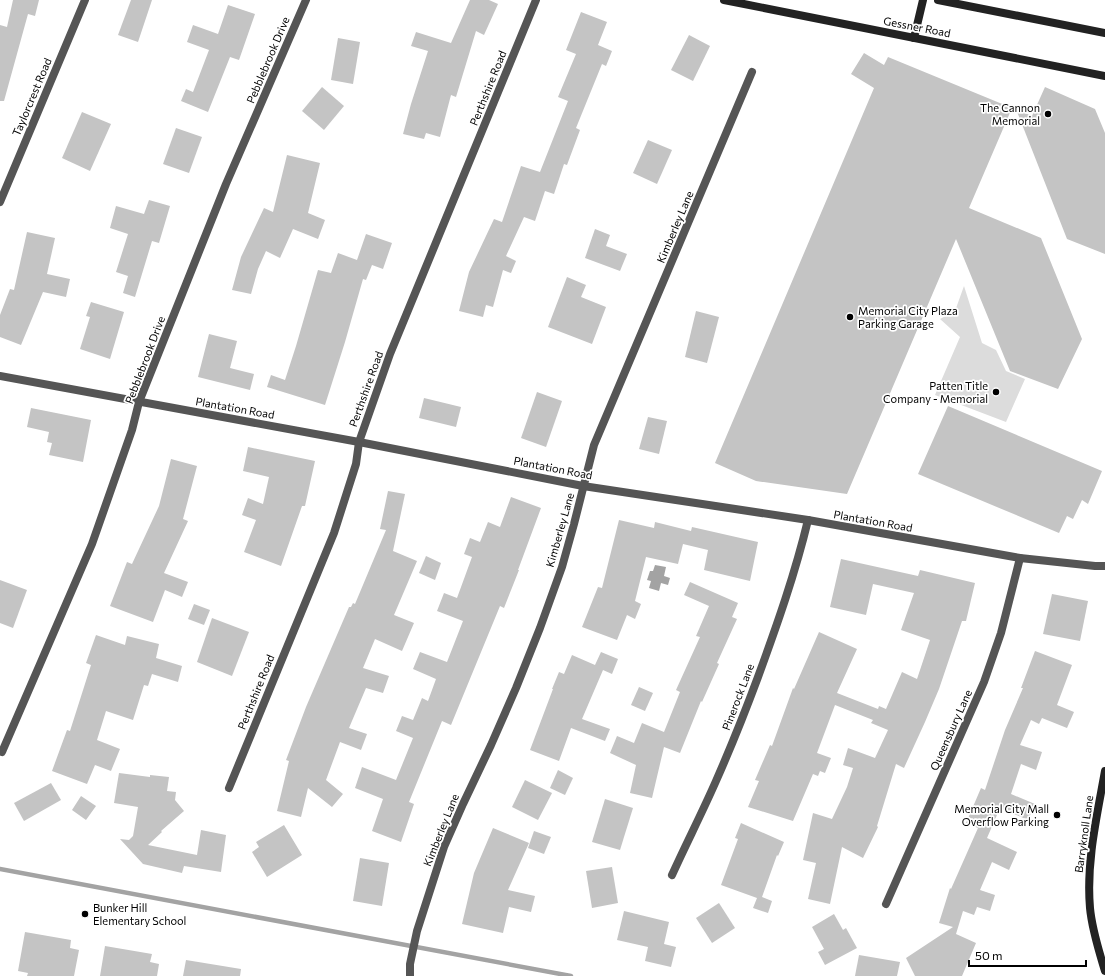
<svg xmlns="http://www.w3.org/2000/svg" width="1105" height="976" font-family="Commissioner,sans-serif">
<style>
.green{fill:#dcdcdc}
.water{fill:#a3a3a3}
.lines{fill:none;stroke-linecap:round;stroke-linejoin:round}
.stream{stroke:#a3a3a3;stroke-width:4.5}
.building{fill:#c4c4c4}
.street{stroke:#555;stroke-width:8}
.secondary{stroke:#222;stroke-width:8}
.poi-dot{fill:#000;stroke:#fff;stroke-width:1.5}
.labels{text-anchor:middle;stroke-width:3.5;stroke-linejoin:round;paint-order:stroke}
.street-label{font-size:11px;fill:#000;stroke:#fff}
.poi-label{font-size:11px;fill:#000;stroke:#fff;text-anchor:end}
</style>
<rect width="100%" height="100%" fill="#fff"/>
<polygon class="green" points="964,286 982,343 996,350 1006,371 1025,379 1006,422 935,395 960,337 940,319 955,311"/>
<polygon class="water" points="655,565 666,567 664,576 670,578 668,585 661,583 659,591 649,588 651,581 647,580 650,571 653,571"/>
<g class="lines">
<polyline class="stream" points="0,869 571,976"/>
</g>
<g class="building">
<polygon points="13,0 39,0 35,16 28,14 4,101 0,101 0,25 7,27"/>
<polygon points="131,0 152,0 138,42 118,35"/>
<polygon points="470,0 489,0 498,4 484,35 476,31 456,97 451,95 440,137 426,133 424,139 403,134 411,104 428,51 411,46 416,32 451,43"/>
<polygon points="228,5 255,14 239,60 230,57 208,112 181,101 186,89 193,92 209,50 187,42 193,25 218,34"/>
<polygon points="581,12 607,22 598,45 612,51 606,66 602,64 576,128 580,130 567,165 564,164 554,194 545,191 535,221 524,217 506,256 516,261 511,273 503,270 493,307 486,305 483,317 459,311 469,272 494,219 502,222 521,166 540,172 568,101 558,97 576,54 566,50"/>
<polygon points="689,35 710,46 693,81 671,70"/>
<polygon points="338,38 360,42 353,84 331,80"/>
<polygon points="864,53 884,65 888,57 1012,108 969,208 1041,238 1082,339 1058,389 1010,371 956,239 847,494 756,481 715,463 874,88 851,74"/>
<polygon points="322,87 344,106 324,130 302,111"/>
<polygon points="1045,87 1095,109 1105,133 1105,254 1067,239 1016,109 1032,116"/>
<polygon points="82,112 111,124 90,171 62,158"/>
<polygon points="176,128 202,137 189,173 163,164"/>
<polygon points="648,140 672,150 657,184 633,173"/>
<polygon points="287,155 320,163 308,213 325,220 318,239 293,229 280,258 266,251 258,269 251,294 232,290 241,257 264,208 273,212"/>
<polygon points="149,200 170,206 159,243 152,241 135,297 123,293 128,276 116,272 128,234 110,228 116,206 144,214"/>
<polygon points="595,229 610,235 606,246 627,254 620,271 585,258"/>
<polygon points="27,232 55,238 47,274 70,279 66,297 43,292 21,345 0,337 0,315 10,289 14,290"/>
<polygon points="366,234 392,243 383,269 372,265 366,280 363,279 345,342 325,405 267,387 271,375 285,380 296,346 318,270 331,273 338,253 357,260"/>
<polygon points="567,277 586,285 581,297 606,307 592,344 548,327"/>
<polygon points="91,302 124,312 110,359 80,349 90,317 86,316"/>
<polygon points="696,311 719,317 707,363 685,357"/>
<polygon points="209,334 237,341 230,368 254,374 250,390 198,377"/>
<polygon points="537,392 562,401 546,447 521,438"/>
<polygon points="424,398 461,407 456,427 419,418"/>
<polygon points="948,406 1102,471 1088,504 1082,500 1073,519 1067,516 1059,533 918,474"/>
<polygon points="31,408 91,420 83,462 49,455 52,443 47,442 49,432 27,427"/>
<polygon points="648,417 667,421 659,454 639,449"/>
<polygon points="248,447 315,461 305,506 302,506 281,566 244,552 256,520 242,515 248,498 263,504 269,477 243,471"/>
<polygon points="171,459 197,466 183,519 188,521 164,573 188,582 182,597 165,590 153,622 110,606 127,562 132,564 159,506"/>
<polygon points="388,491 405,494 393,551 417,561 394,615 414,623 402,651 375,639 363,668 389,676 383,693 366,688 349,728 367,734 361,750 340,742 326,780 343,794 332,807 308,788 301,817 277,811 289,761 286,760 306,707 349,607 351,607 353,603 355,604 386,530 380,529"/>
<polygon points="511,497 541,508 518,570 519,570 504,608 500,606 451,725 442,721 409,802 414,804 401,842 372,831 383,799 355,788 362,767 396,780 413,738 396,731 402,716 413,720 422,698 428,701 436,679 413,669 420,652 447,662 463,621 437,611 444,593 457,598 472,557 464,554 470,538 480,542 488,522 500,527"/>
<polygon points="619,520 654,528 655,522 691,531 692,527 758,542 750,581 704,570 708,550 683,544 678,564 646,557 635,601 641,604 635,619 627,615 617,640 582,627 598,587 602,588"/>
<polygon points="426,556 441,563 435,580 419,573"/>
<polygon points="841,559 918,576 920,570 975,583 966,621 962,621 939,689 925,722 904,768 896,764 877,826 878,827 863,858 842,847 830,904 808,899 816,863 803,860 813,813 832,819 847,787 853,768 843,765 848,748 875,758 888,730 871,723 873,720 835,705 817,753 831,758 825,773 820,771 818,776 813,774 793,821 748,807 759,781 755,780 770,745 772,746 793,688 794,689 819,632 857,649 837,693 878,709 879,706 886,709 902,672 917,679 930,640 901,630 914,593 873,584 866,615 830,607"/>
<polygon points="0,580 27,590 13,628 0,623"/>
<polygon points="690,582 738,603 732,617 737,619 717,663 719,664 702,702 701,701 680,753 664,747 652,798 630,793 636,765 610,753 617,736 634,743 642,723 664,732 680,692 676,690 700,637 696,636 709,606 684,595"/>
<polygon points="1052,594 1088,601 1080,641 1043,634"/>
<polygon points="194,604 210,610 204,625 188,619"/>
<polygon points="212,618 249,632 232,676 197,662"/>
<polygon points="96,635 125,645 127,636 159,644 156,658 182,666 178,682 152,674 148,686 144,685 133,720 106,711 97,740 120,749 111,771 95,765 87,784 52,771 67,730 70,731 91,665 86,663"/>
<polygon points="1035,651 1072,665 1057,705 1074,712 1067,728 1042,718 1039,724 1031,720 1020,745 1042,752 1036,770 1021,764 1011,794 1035,804 1028,820 1000,808 987,838 1017,852 1009,870 992,862 980,890 995,895 990,911 977,907 974,915 963,911 956,934 976,943 962,976 915,976 906,958 953,927 939,923 950,888 951,889 978,828 966,823 981,788 985,790 1005,730 1023,688 1021,688"/>
<polygon points="601,652 618,659 612,674 603,670 582,719 610,729 605,741 571,728 559,761 530,750 553,689 552,689 559,672 564,674 572,655 595,665"/>
<polygon points="639,687 653,693 645,711 631,705"/>
<polygon points="558,770 573,778 565,795 550,788"/>
<polygon points="119,773 150,777 150,775 169,777 167,791 176,792 175,800 184,811 161,831 162,832 148,845 197,855 201,830 226,835 221,872 184,866 182,873 143,864 120,839 129,840 133,836 138,807 114,803"/>
<polygon points="525,780 552,793 538,820 512,807"/>
<polygon points="51,783 61,800 24,821 14,803"/>
<polygon points="81,796 96,806 86,820 72,810"/>
<polygon points="605,799 633,808 620,850 592,842"/>
<polygon points="741,823 784,842 778,856 777,855 762,897 772,901 768,913 753,908 757,898 721,885 738,839 735,838"/>
<polygon points="284,825 302,855 267,877 252,852 259,847 256,842"/>
<polygon points="493,828 529,843 508,890 535,896 531,912 509,907 503,933 462,924 474,873"/>
<polygon points="534,831 551,837 544,854 528,848"/>
<polygon points="360,858 389,863 382,906 353,901"/>
<polygon points="612,867 618,903 592,908 586,871"/>
<polygon points="719,903 735,928 712,943 696,918"/>
<polygon points="624,911 669,922 664,944 676,947 671,967 645,961 648,947 617,940"/>
<polygon points="834,914 843,930 846,928 857,948 825,965 818,952 824,949 812,927"/>
<polygon points="25,932 71,940 70,948 79,950 74,976 27,976 28,973 18,971"/>
<polygon points="105,946 152,954 150,962 159,964 157,976 100,976"/>
<polygon points="859,955 900,962 897,976 855,976"/>
<polygon points="186,960 241,969 240,976 183,976"/>
</g>
<g class="lines">
<g class="street">
<polyline points="0,202 85,0"/>
<polyline points="0,376 359,442 583,486 808,520 1020,558 1095,566 1105,566"/>
<polyline points="2,752 92,544 132,430 139,402 226,184 306,0"/>
<polyline points="229,788 334,533 356,464 359,442 390,354 536,0"/>
<path d="M672,875C686,844 702,813 716,781C731,747 745,712 758,677C777,625 795,574 808,520"/>
<polyline points="886,904 984,682 1001,633 1020,558"/>
<polyline points="410,976 410,964 417,931 444,847 463,804 491,745 516,688 540,628 562,567 574,524 594,445 752,72"/>
</g>
<g class="secondary">
<polyline points="724,0 1105,76"/>
<polyline points="938,0 1105,33"/>
<polyline points="914,38 923,0"/>
<path d="M1105,771C1097,816 1086,862 1090,908C1092,930 1099,951 1105,971"/>
</g>
</g>
<g class="poi-dot">
<circle cx="1048" cy="114" r="4"/>
<circle cx="850" cy="317" r="4"/>
<circle cx="996" cy="392" r="4"/>
<circle cx="1057" cy="815" r="4"/>
<circle cx="85" cy="914" r="4"/>
</g>
<g class="labels">
<g class="street-label">
<text transform="translate(917 27) rotate(11)" y="4">Gessner Road</text>
<text transform="translate(268 60) rotate(-67)" y="4">Pebblebrook Drive</text>
<text transform="translate(488 88) rotate(-68)" y="4">Perthshire Road</text>
<text transform="translate(32 97) rotate(-67)" y="4">Taylorcrest Road</text>
<text transform="translate(675 227) rotate(-67)" y="4">Kimberley Lane</text>
<text transform="translate(145 360) rotate(-69)" y="4">Pebblebrook Drive</text>
<text transform="translate(366 389) rotate(-70)" y="4">Perthshire Road</text>
<text transform="translate(235 408) rotate(10)" y="4">Plantation Road</text>
<text transform="translate(553 468) rotate(11)" y="4">Plantation Road</text>
<text transform="translate(873 521) rotate(10)" y="4">Plantation Road</text>
<text transform="translate(560 530) rotate(-74)" y="4">Kimberley Lane</text>
<text transform="translate(256 692) rotate(-68)" y="4">Perthshire Road</text>
<text transform="translate(738 697) rotate(-69)" y="4">Pinerock Lane</text>
<text transform="translate(951 730) rotate(-66)" y="4">Queensbury Lane</text>
<text transform="translate(441 830) rotate(-68)" y="4">Kimberley Lane</text>
<text transform="translate(1084 834) rotate(-82)" y="4">Barryknoll Lane</text>
</g>
<g class="poi-label">
<text x="1040" y="112">The Cannon<tspan x="1040" dy="13">Memorial</tspan></text>
<text x="858" y="315" text-anchor="start">Memorial City Plaza<tspan x="858" dy="13">Parking Garage</tspan></text>
<text x="988" y="390">Patten Title<tspan x="988" dy="13">Company - Memorial</tspan></text>
<text x="1049" y="813">Memorial City Mall<tspan x="1049" dy="13">Overflow Parking</tspan></text>
<text x="93" y="912" text-anchor="start">Bunker Hill<tspan x="93" dy="13">Elementary School</tspan></text>
</g>
</g>
<path d="M969 960v6h117v-6" fill="none" stroke="#000000" stroke-width="2"/>
<text x="975" y="960" font-size="12" fill="#000000" stroke="#ffffff" stroke-width="3" paint-order="stroke">50 m</text>
</svg>
